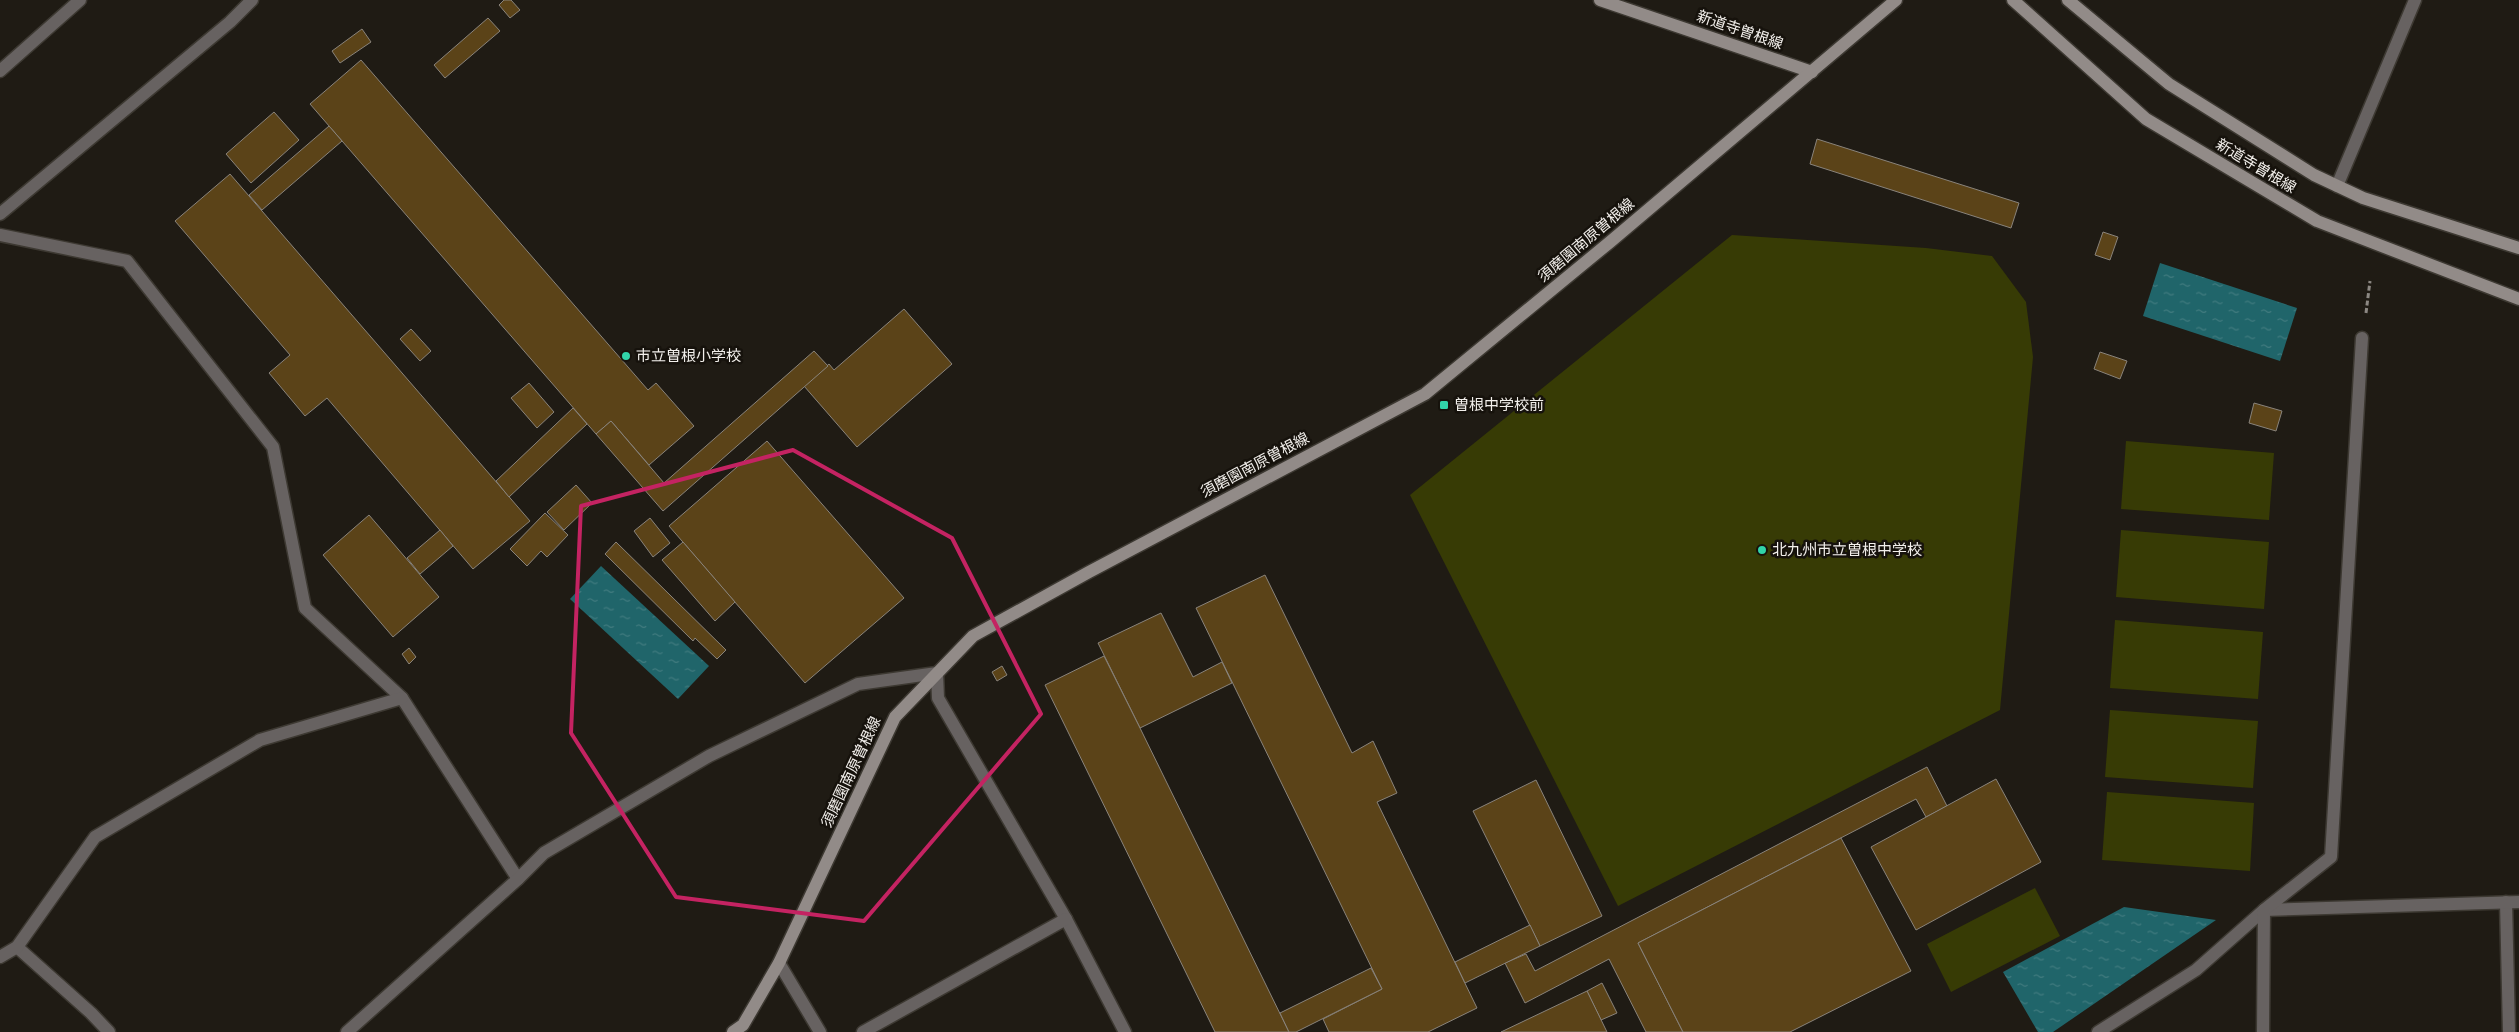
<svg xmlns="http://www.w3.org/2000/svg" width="2519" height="1032" font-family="Raleway,'Noto Sans JP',sans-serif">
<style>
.green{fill:#373b05}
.water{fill:url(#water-ripples)}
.building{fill:#5b4318;stroke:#89837b}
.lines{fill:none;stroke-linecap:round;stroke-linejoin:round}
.minor-casing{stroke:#3d3932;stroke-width:15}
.secondary-casing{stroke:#3d3932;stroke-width:15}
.path{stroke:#8c8883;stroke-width:3;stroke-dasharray:5 2.5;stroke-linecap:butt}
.minor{stroke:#676261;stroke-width:12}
.secondary{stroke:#928b88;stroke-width:12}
.marked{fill:none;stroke:#c42362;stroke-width:4;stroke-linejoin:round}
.poi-dot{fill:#31d4a9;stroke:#16120c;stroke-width:2}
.labels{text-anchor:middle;stroke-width:5;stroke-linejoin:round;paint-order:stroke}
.street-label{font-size:15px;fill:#f2efeb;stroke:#16120c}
.poi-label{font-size:15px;fill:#f2efeb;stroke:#16120c;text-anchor:start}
</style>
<defs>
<pattern id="water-ripples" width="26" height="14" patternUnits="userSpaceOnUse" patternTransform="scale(1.25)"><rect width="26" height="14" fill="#20656a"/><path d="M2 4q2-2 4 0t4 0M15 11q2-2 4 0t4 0" fill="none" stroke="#417b7f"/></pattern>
</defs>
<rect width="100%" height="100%" fill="#1f1b14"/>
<g class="green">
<polygon points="1732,235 1926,248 1992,256 2026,302 2033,357 2000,710 1618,906 1410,495"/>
<polygon points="2126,441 2274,453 2269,520 2121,509"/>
<polygon points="2121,530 2269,542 2264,609 2116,597"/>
<polygon points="2115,620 2263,632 2258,699 2110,688"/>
<polygon points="2110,710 2258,721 2253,788 2105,777"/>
<polygon points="2107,792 2254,803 2250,871 2102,860"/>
<polygon points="2035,888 2060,936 1951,992 1927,944"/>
</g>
<g class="water">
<polygon points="2160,263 2297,308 2280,361 2143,316"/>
<polygon points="601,566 709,666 678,699 570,599"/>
<polygon points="2124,907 2216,920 2053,1032 2038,1032 2003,972"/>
</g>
<g class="building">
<polygon points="504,0 511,0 520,10 510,18 499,5"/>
<polygon points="488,18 500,31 445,78 434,65"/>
<polygon points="362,29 371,42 340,63 332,51"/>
<polygon points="361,60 648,390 656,383 694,426 649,465 611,421 596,434 310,104"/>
<polygon points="274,112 299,140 251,183 226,154"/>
<polygon points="329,126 342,141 262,210 249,195"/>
<polygon points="1817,139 2019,203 2011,228 1810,164"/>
<polygon points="230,174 530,521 473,569 327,398 305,416 269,373 290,355 175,221"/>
<polygon points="2103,232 2118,237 2110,260 2095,255"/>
<polygon points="904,309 952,364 857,447 804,386 829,364 834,370"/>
<polygon points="411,329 431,351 420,361 400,339"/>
<polygon points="814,351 828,366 663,511 596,434 611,421 664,483"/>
<polygon points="2100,352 2127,361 2120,379 2094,369"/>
<polygon points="529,383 554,412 537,428 511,398"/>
<polygon points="2254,403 2282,411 2276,431 2249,423"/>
<polygon points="573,408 587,424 509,497 496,481"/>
<polygon points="767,441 904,598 805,683 669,526"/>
<polygon points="576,485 592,503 564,530 547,512"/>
<polygon points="545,513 568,535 547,557 541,551 527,566 510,549"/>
<polygon points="369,515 439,597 393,637 323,555"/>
<polygon points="650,518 670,543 653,557 634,531"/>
<polygon points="440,530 453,546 420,574 407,558"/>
<polygon points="616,542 726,650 717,659 695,638 693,641 605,554"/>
<polygon points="683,542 735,602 715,621 662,560"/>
<polygon points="1265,575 1352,753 1373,741 1397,793 1377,802 1477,1008 1428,1032 1329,1032 1323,1019 1382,989 1196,608"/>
<polygon points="1161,613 1193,677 1222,662 1232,683 1140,728 1098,643"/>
<polygon points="409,648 416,657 409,664 402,654"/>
<polygon points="1104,656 1140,728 1289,1032 1215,1032 1045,685"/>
<polygon points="1002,666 1007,675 997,681 992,672"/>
<polygon points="1927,767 1947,806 1926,817 1916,799 1638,943 1683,1032 1646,1032 1609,959 1525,1003 1505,963 1526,954 1535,971"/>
<polygon points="1996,779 2041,862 1916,930 1871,847"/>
<polygon points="1536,780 1602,916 1540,946 1473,811"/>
<polygon points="1841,838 1911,971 1790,1032 1683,1032 1638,943"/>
<polygon points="1530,925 1540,946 1465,983 1455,962"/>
<polygon points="1371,968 1382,989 1296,1032 1289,1032 1280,1013"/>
<polygon points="1602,983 1617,1013 1601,1020 1587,991"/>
<polygon points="1587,991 1607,1032 1501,1032"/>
</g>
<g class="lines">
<defs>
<g id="minor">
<polyline points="0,71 80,0"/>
<polyline points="2337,186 2415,0"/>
<polyline points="0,214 230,22 252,0"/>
<polyline points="0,235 127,261 273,447 305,608 402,698 518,879"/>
<polyline points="2506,902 2509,1032"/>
<polyline points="17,947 91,1013 109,1032"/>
<polyline points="0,957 17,947 95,837 260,740 402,698"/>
<polyline points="779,963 820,1032"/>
<polyline points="347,1032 518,879 544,853 709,756 858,684 937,673 938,698 1066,919 1125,1032"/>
<polyline points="863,1032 1066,919"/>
<polyline points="2098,1032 2196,970 2264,910 2519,902"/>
<polyline points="2263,1032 2264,910 2331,857 2362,338"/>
</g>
<g id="secondary">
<polyline points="1600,0 1812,72"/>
<polyline points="2013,0 2146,119 2317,221 2519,299"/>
<polyline points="2068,0 2169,84 2314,175 2363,198 2519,248"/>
<polyline points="733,1032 743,1025 779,963 895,717 973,636 1089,572 1425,394 1610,242 1896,0"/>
</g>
</defs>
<use href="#minor" class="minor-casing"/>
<use href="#secondary" class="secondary-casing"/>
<polyline class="path" points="2366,313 2370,281"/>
<use href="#minor" class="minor"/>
<use href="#secondary" class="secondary"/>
</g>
<path class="marked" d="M793,450L952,538L1041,714L864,921L676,897L571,733L581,506Z"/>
<g class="poi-dot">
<circle cx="626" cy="356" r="5"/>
<rect x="1439" y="400" width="10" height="10" rx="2.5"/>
<circle cx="1762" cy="550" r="5"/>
</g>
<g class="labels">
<g class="street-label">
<text transform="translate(1740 30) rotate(19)" y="5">新道寺曽根線</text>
<text transform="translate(2256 166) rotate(31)" y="5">新道寺曽根線</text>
<text transform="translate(1586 240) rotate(-40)" y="5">須磨園南原曽根線</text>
<text transform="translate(1255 465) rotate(-28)" y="5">須磨園南原曽根線</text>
<text transform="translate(851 772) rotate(-65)" y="5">須磨園南原曽根線</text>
</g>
<g class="poi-label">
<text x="636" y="361">市立曽根小学校</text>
<text x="1454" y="410">曽根中学校前</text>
<text x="1772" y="555">北九州市立曽根中学校</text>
</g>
</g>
</svg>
